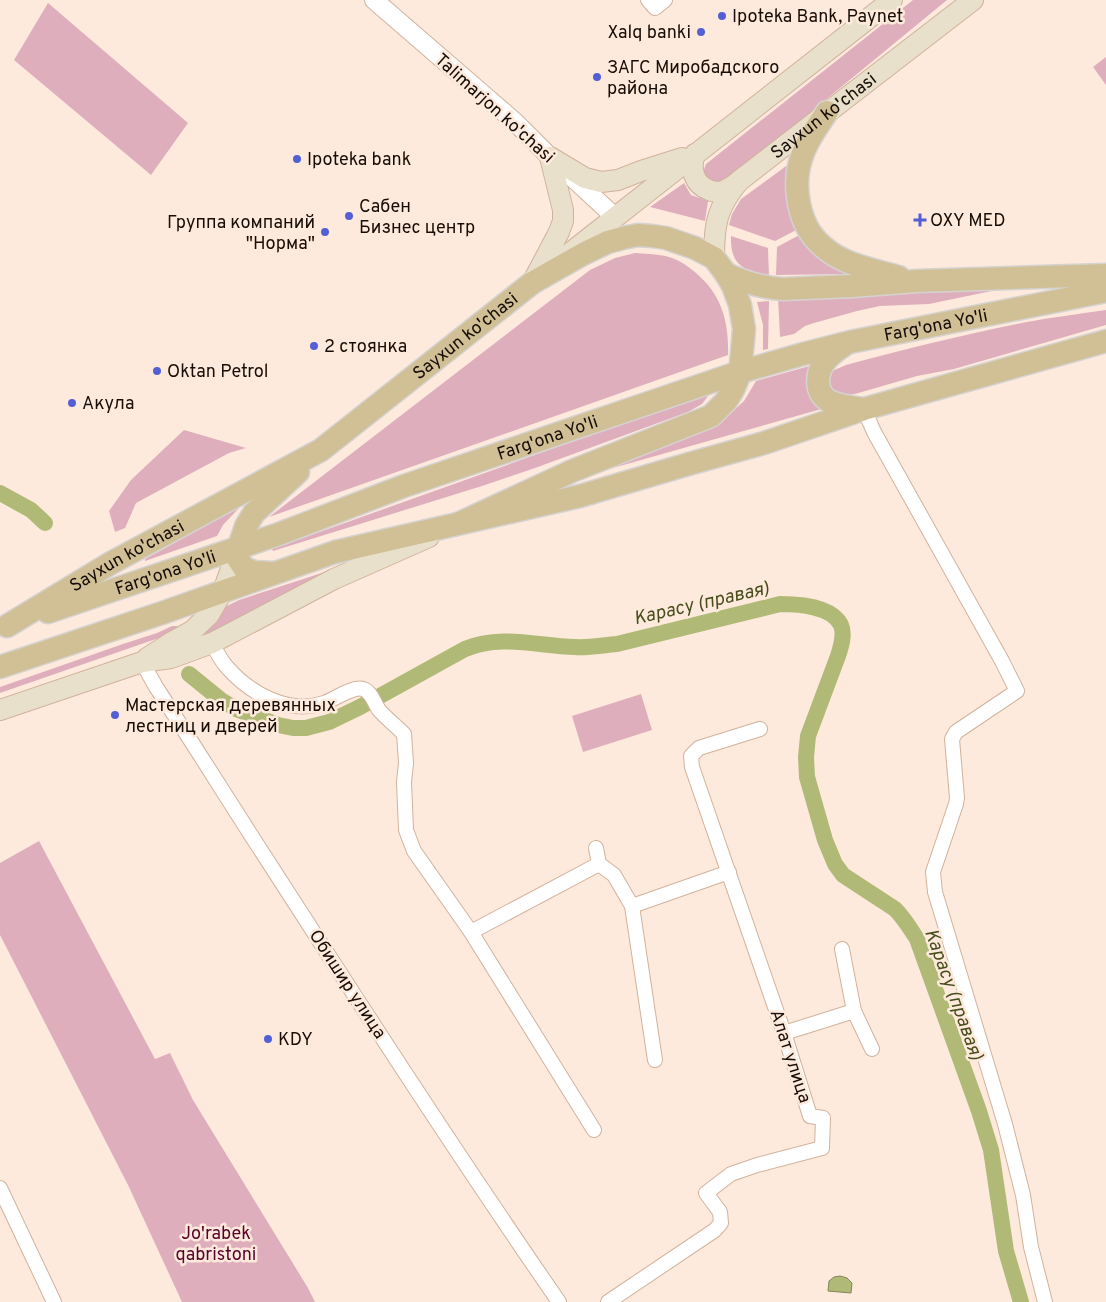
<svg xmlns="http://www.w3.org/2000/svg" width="1106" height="1302" font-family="Overpass,sans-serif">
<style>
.green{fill:#dfaebc}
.water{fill:#b0ba76;stroke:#828654}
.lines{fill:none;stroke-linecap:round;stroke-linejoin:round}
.canal{stroke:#b0ba76;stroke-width:16}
.minor-casing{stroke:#d0b29c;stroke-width:16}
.tertiary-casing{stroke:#d0b29c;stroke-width:20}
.secondary-casing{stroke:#d0b29c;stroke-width:22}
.primary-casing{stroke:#d5d3d2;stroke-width:25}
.minor{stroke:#fff;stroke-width:14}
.tertiary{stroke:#fff;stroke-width:18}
.secondary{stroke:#e8e0ca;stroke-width:20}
.primary{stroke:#d1c096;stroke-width:22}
.poi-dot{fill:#525fd5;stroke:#feeadd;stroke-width:2}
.labels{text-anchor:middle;stroke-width:5;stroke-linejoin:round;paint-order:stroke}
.poi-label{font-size:18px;fill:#170d06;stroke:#feeadd;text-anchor:start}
.street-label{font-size:18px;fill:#170d06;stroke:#feeadd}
.park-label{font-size:18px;fill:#59002b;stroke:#feeadd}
.water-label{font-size:19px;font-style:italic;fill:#474d1b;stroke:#feeadd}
</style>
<rect width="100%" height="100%" fill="#feeadd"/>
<g class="green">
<polygon points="913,0 947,0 721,186 713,185 703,172 706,164"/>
<polygon points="48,3 188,123 151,175 14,60"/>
<polygon points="1106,57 1106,85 1093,67"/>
<polygon points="793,161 802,227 775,241 729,225 732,214 741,199"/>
<polygon points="684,183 691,195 708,201 705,221 650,207"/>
<polygon points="805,232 852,274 776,275 777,247"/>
<path d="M731,236L768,248L769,277C744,270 730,266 731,236Z"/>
<path d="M635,253C646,254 658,254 669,257C679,260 688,266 696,273C722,295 729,322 728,355L269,517L590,270L615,258Z"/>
<polygon points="1011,287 929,304 880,306 857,311 814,323 805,326 794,334 780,337 778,298"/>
<polygon points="769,301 768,349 763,350 763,325 757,302"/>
<path d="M1106,310V325L954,369L917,376L855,394L847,395L831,391L828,378L832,371L846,365C906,349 966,334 1027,322C1053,317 1080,314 1106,310Z"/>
<polygon points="813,365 825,408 581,477 720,423 744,401 756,381"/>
<polygon points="711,392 702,404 688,412 535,468 482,486 273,551 272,549"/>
<polygon points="184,430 246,448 229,453 136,503 125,528 115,532 109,511 131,480"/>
<polygon points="240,507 223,525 217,536 145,561 145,559"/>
<polygon points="340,567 211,635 165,653 221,609 239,600"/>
<polygon points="172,626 177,626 179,630 156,639 0,693 0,687 123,644 157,633"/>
<polygon points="641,694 652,730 583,752 572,716"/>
<polygon points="39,841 155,1059 170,1053 193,1100 308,1288 315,1302 182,1302 128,1185 0,935 0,863"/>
</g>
<polygon class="water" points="840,1276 847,1278 852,1283 851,1293 828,1291 829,1281 834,1277"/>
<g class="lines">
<g class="canal">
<polyline points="0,493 31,510 45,523"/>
<path d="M189,674L221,700L236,709L278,725L293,728H306L329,722L360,707L465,649C501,634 537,646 575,647C589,648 603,645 617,644L780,604C798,604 832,606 841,625C845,635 841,647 838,656L808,736L806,757L807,777L825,840L835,864L843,875L895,909C904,918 910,928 917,939L979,1111L991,1150L1006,1251L1021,1302"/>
</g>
<defs>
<g id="minor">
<polyline points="648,0 655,8 665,0"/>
<polyline points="864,409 874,432 1002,661 1017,691 956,732 952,739 957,798 956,804 933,872 935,892 1005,1124 1023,1195 1031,1247 1045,1302"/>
<path d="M212,643C216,651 220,659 226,666C249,693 288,715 324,703C335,699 353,686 363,689C372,692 374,703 379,710C386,718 396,726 404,734L406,763L404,782L406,830L414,851L471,932L594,1130"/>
<path d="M142,662L156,687C191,740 225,795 260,849C358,1001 456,1153 559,1302"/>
<polyline points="596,848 599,864"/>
<polyline points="632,906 729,872"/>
<polyline points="471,932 599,864 614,875 632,906 655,1060"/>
<polyline points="842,949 854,1011 872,1049"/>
<polyline points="784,1033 854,1011"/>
<polyline points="0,1188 54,1302"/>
<polyline points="608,1302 715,1230 721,1223 720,1212 706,1193 731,1174 757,1165 822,1148 823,1118 810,1116 784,1033 692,767 691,756 699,748 760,729"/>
</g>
<polyline id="tertiary" points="374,0 515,122 550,157 615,217"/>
<g id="secondary">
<path d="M695,154C690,168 693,184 709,190C713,192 717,192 720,192C727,190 733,186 738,182"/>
<polyline points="550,157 585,178 601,182 618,180 641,171 682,158"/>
<polyline points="566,256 892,0"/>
<path id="s1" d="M714,258C714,224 717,207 739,181L973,0"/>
<polyline points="532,283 559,232 563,221 563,210 550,157"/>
<polyline points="147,658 172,642 192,631 209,615 223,591 238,549"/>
<polyline points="0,710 142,662 171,658 212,643 334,579 429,537"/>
</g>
<g id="primary">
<path d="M827,112C817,127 806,142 801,159C794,180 797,208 807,227C814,241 830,254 844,260C861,268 881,272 899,277"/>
<path d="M726,274C744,282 763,288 783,289L852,286L917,281L1106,275"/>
<path d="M844,345C838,349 831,354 826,360C816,372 814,392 829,401C839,406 852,407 863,409"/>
<polyline points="273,573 254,572 244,568 238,559 238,549 246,526 254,513 298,472"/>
<path id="s2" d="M48,612L279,534L404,486L740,372L803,354L850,342L1106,291"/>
<path id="s3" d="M7,626L111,563L321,450L532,283L583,254L608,242L623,238L638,235L652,236L666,238L695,248L714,258L726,274L733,286L740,305L744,329L741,363L738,378L733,390L726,401L711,416L572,471L460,523"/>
<polyline points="0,667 162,613 335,552 580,496 692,463 764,443 864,409 1106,341"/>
</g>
</defs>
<use href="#minor" class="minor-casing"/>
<use href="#tertiary" class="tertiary-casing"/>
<use href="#secondary" class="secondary-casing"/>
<use href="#primary" class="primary-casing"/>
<use href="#minor" class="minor"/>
<use href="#tertiary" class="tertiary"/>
<use href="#secondary" class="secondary"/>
<use href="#primary" class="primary"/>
</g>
<g class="poi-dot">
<circle cx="722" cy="16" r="5"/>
<circle cx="701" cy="32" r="5"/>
<circle cx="597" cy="77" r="5"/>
<circle cx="297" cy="159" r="5"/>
<circle cx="349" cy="216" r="5"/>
<path d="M917.5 212.5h5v5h5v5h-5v5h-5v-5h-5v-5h5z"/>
<circle cx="325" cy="232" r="5"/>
<circle cx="314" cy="346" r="5"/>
<circle cx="157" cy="371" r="5"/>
<circle cx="72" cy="403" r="5"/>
<circle cx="115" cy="715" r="5"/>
<circle cx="268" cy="1039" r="5"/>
</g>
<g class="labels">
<g class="poi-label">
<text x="732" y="22">Ipoteka Bank, Paynet</text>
<text x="691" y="38" text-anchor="end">Xalq banki</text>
<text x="607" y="73">ЗАГС Миробадского<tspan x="607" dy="21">района</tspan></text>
<text x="307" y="165">Ipoteka bank</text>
<text x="359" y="212">Сабен<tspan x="359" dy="21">Бизнес центр</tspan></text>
<text x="930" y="226">OXY MED</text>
<text x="315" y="228" text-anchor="end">Группа компаний<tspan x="315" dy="21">"Норма"</tspan></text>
<text x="324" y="352">2 стоянка</text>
<text x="167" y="377">Oktan Petrol</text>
<text x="82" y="409">Акула</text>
<text x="125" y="711">Мастерская деревянных<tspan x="125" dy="21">лестниц и дверей</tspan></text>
<text x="278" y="1045">KDY</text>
</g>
<g class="street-label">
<text transform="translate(495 108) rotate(42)" y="6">Talimarjon ko'chasi</text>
<text dy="6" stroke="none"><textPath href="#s1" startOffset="190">Sayxun ko'chasi</textPath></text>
<text dy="6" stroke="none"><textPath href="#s2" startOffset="934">Farg'ona Yo'li</textPath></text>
<text dy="6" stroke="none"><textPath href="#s3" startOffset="544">Sayxun ko'chasi</textPath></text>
<text dy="6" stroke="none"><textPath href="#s2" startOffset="529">Farg'ona Yo'li</textPath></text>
<text dy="6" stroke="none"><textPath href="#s3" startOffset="139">Sayxun ko'chasi</textPath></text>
<text dy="6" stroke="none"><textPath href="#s2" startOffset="124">Farg'ona Yo'li</textPath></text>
<text transform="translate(348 984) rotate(57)" y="6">Обишир улица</text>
<text transform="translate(791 1056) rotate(72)" y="6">Алат улица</text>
</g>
<g class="park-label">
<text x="216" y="1239">Jo'rabek<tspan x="216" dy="21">qabristoni</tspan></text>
</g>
<g class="water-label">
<text transform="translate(701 602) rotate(-13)" y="7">Карасу (правая)</text>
<text transform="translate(955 994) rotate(70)" y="7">Карасу (правая)</text>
</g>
</g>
</svg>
